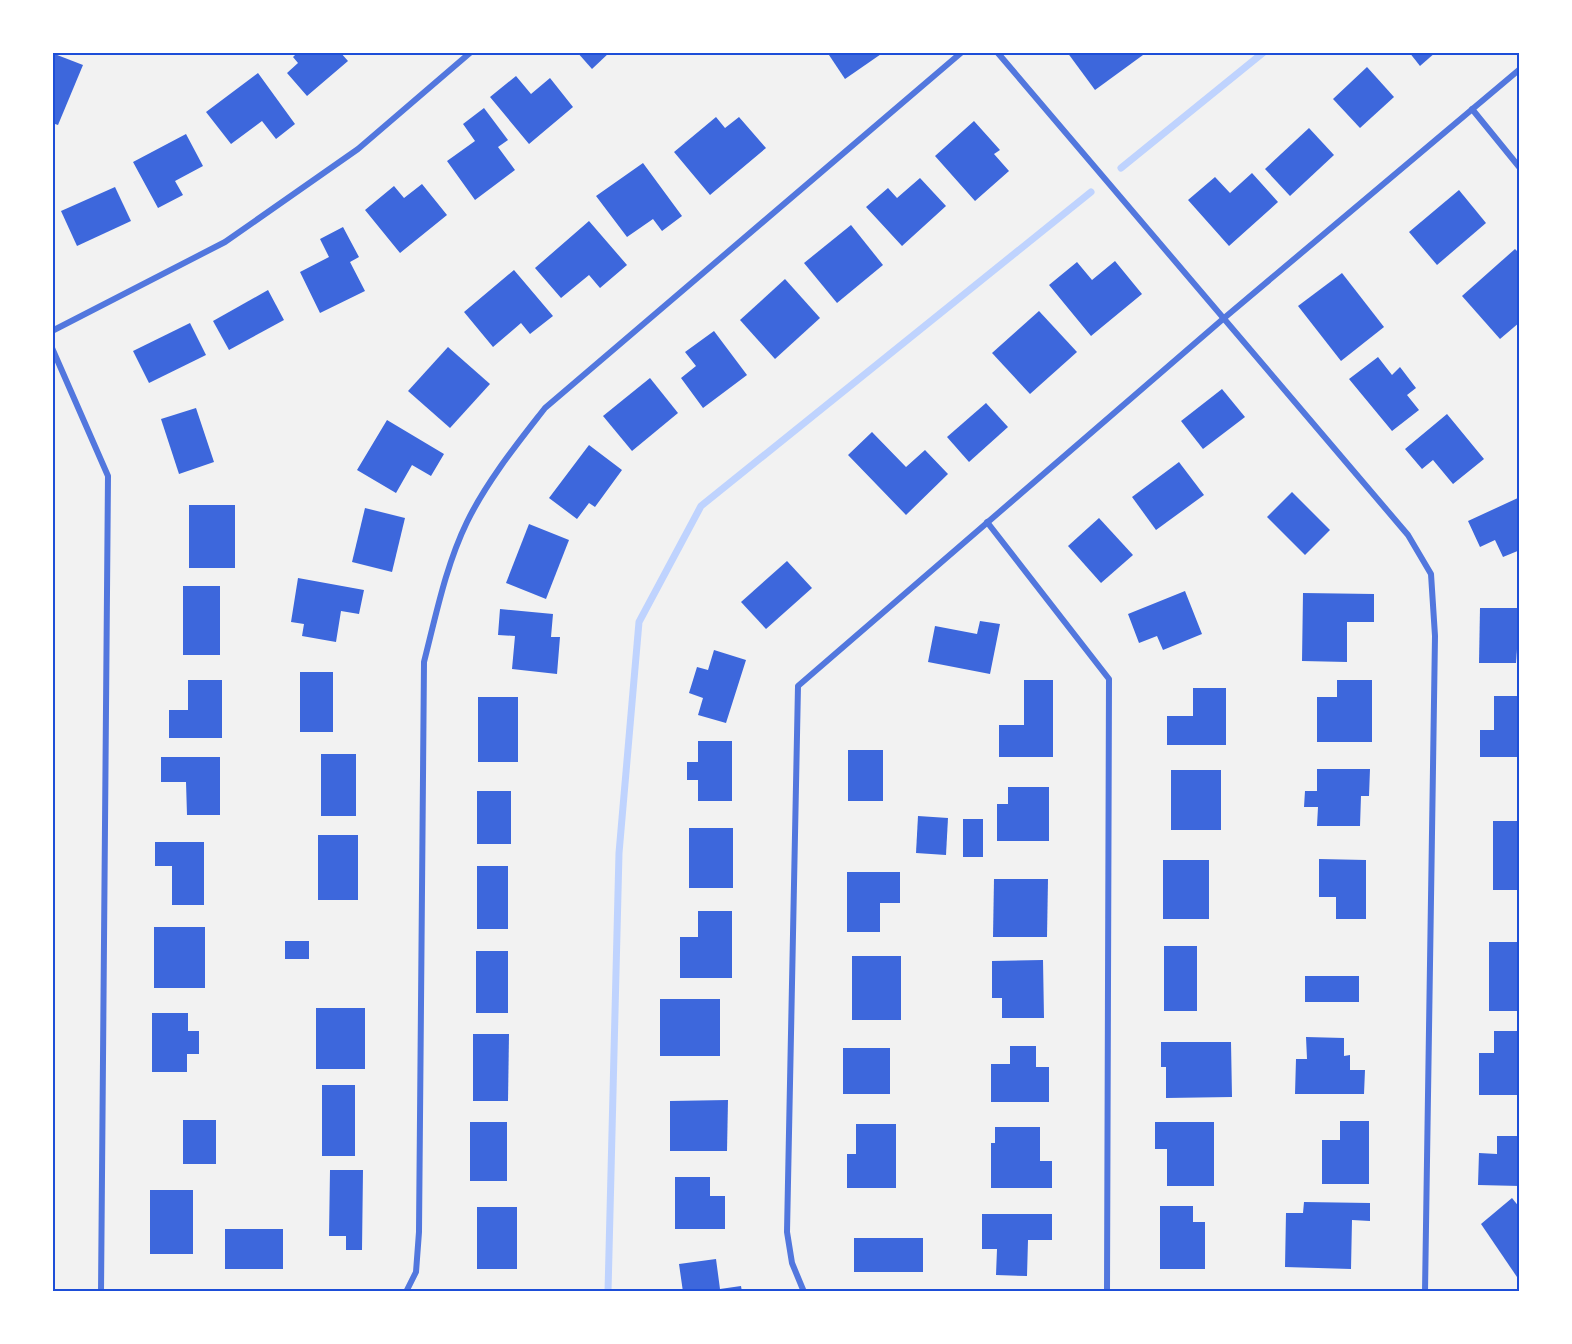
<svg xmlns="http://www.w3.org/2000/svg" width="1572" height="1344" font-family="Manrope,sans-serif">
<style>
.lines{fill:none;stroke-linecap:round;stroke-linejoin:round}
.stream{stroke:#bfd3fe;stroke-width:7}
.building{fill:#3d67dc}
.minor{stroke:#5277de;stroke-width:6}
.neatline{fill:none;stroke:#1d4ed8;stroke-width:2}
</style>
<rect width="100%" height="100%" fill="#f2f2f2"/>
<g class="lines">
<g class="stream">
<polyline points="1121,168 1264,52"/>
<polyline points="608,1292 619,853 639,622 701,506 1091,192"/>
</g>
</g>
<g class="building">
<polygon points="298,52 340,52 348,61 307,96 287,73 298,63 293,57"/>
<polygon points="577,52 610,52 592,69"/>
<polygon points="827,52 884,52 845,79"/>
<polygon points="1067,52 1142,52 1143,55 1095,90"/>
<polygon points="1409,52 1436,52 1420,66"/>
<polygon points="52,53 83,65 58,125 52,123"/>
<polygon points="1367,67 1394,97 1360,128 1333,99"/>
<polygon points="258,73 295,124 276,139 262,121 231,144 206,112"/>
<polygon points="516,76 531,94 550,78 573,107 529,144 490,97"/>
<polygon points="484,108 508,140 498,147 515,170 475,200 447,161 475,141 463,124"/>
<polygon points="716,117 725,128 739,117 766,148 710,195 674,152"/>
<polygon points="974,121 1000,150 994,154 1009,171 975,201 935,156"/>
<polygon points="1309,128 1334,155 1290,196 1265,169"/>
<polygon points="186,134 203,166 175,181 183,195 158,208 133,162"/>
<polygon points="643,163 682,216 662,231 653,219 627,237 596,196"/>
<polygon points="1252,173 1278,202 1229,246 1188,200 1215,177 1230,193"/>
<polygon points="920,178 946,206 902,246 866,207 888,188 897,198"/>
<polygon points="422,184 447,215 400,253 365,210 394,186 404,198"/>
<polygon points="115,187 131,221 77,246 61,211"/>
<polygon points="1459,190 1486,223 1437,265 1409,232"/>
<polygon points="589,221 627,265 600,288 589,275 561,298 535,268"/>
<polygon points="851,225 883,265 837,303 804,263"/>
<polygon points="343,227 359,257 350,262 365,291 320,313 300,272 329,257 320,239"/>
<polygon points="1515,249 1520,254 1520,322 1500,339 1462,296"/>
<polygon points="1115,261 1142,294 1091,336 1049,285 1077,262 1092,280"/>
<polygon points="514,270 553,316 530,334 521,323 493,347 464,312"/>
<polygon points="1342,273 1384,327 1341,361 1298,306"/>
<polygon points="785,279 820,318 775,359 740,320"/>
<polygon points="268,290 284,320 229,350 213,321"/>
<polygon points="1039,311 1077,352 1030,394 992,353"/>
<polygon points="190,323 206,355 149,383 133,351"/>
<polygon points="714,331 747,375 703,408 681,378 696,366 685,352"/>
<polygon points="448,347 490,384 450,428 408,391"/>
<polygon points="1378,357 1392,375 1400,367 1416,388 1407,395 1419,410 1392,431 1349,379"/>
<polygon points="650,378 678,413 632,451 603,416"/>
<polygon points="1222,389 1245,417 1203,449 1181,421"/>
<polygon points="986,403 1008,427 969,462 947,437"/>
<polygon points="196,408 214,462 179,474 161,419"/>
<polygon points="1447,414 1484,459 1453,484 1433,460 1422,469 1405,449"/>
<polygon points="387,420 444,454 431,476 412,465 396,493 357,470"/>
<polygon points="872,432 906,467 925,450 948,474 906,515 848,455"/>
<polygon points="589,445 622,470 595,507 589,503 577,519 549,498"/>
<polygon points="1179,462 1204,495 1156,530 1132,497"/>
<polygon points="1292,492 1330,530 1305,555 1267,517"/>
<polygon points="1520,497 1520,550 1503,557 1495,540 1480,547 1468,521"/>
<rect x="189" y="505" width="46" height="63"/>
<polygon points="365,508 405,518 392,572 352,562"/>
<polygon points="1099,518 1133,555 1101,583 1068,546"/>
<polygon points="529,524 569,540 546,599 506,583"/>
<polygon points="787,561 812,588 766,629 741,602"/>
<polygon points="298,578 364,590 359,614 341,611 336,642 302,636 304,624 291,622"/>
<rect x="183" y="586" width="37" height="69"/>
<polygon points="1185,591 1202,634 1163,650 1157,636 1139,643 1128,614"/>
<polygon points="1303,593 1374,594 1374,622 1347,622 1347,662 1302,661"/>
<polygon points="1480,608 1520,608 1516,663 1479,663"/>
<polygon points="500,609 553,614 551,637 560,637 557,674 512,669 515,636 498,635"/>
<polygon points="980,621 1000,624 990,674 928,662 935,626 977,634"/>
<polygon points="714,650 746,660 726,723 698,715 703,698 689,693 697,667 708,670"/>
<rect x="300" y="672" width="33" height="60"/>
<polygon points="188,680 222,680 222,738 169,738 169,710 188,710"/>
<polygon points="1024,680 1053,680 1053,757 999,757 999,725 1024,725"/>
<polygon points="1337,680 1372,680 1372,742 1317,742 1317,697 1337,697"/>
<polygon points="1193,688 1226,688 1226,745 1167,745 1167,716 1193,716"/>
<polygon points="1494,696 1520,696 1520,757 1480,757 1480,730 1494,730"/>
<rect x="478" y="697" width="40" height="65"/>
<polygon points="698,741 732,741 732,801 698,801 698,780 687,780 687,762 698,762"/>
<rect x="848" y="750" width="35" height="51"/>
<rect x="321" y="754" width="35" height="62"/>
<polygon points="161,757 220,757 220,815 187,815 186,782 161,782"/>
<polygon points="1317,769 1370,769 1369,796 1361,796 1360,826 1317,826 1318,807 1304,807 1305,791 1317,791"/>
<rect x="1171" y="770" width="50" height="60"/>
<polygon points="1008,787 1049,787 1049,841 997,841 997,804 1008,804"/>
<rect x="477" y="791" width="34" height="53"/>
<polygon points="918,816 948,818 946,855 916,853"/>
<rect x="963" y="819" width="20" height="38"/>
<rect x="1493" y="821" width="27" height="69"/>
<rect x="689" y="828" width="44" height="60"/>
<rect x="318" y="835" width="40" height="65"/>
<polygon points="155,842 204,842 204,905 172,905 172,866 155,866"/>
<polygon points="1319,859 1366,860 1366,919 1336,919 1336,897 1319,897"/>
<rect x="1163" y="860" width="46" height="59"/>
<rect x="477" y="866" width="31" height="63"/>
<polygon points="847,872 900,872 900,903 880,903 880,932 847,932"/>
<polygon points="994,879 1048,879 1047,937 993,937"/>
<polygon points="698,911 732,911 732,978 680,978 680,937 698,937"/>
<rect x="154" y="927" width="51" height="61"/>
<rect x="285" y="941" width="24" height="18"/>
<rect x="1489" y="942" width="31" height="69"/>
<rect x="1164" y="946" width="33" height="65"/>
<rect x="476" y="951" width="32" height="62"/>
<rect x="852" y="956" width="49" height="64"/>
<polygon points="1043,960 1044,1018 1002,1018 1002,998 992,998 992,961"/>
<rect x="1305" y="976" width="54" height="26"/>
<rect x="660" y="999" width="60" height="57"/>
<rect x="316" y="1008" width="49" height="61"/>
<polygon points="152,1013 188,1013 188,1031 199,1031 199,1054 187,1054 187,1072 152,1072"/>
<polygon points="1494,1031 1520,1031 1520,1095 1479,1095 1479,1053 1494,1053"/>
<polygon points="473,1034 509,1034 508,1101 473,1101"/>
<polygon points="1306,1037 1344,1038 1344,1056 1350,1055 1350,1070 1365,1070 1364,1094 1295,1094 1296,1059 1307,1059"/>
<polygon points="1161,1042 1231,1042 1232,1097 1166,1098 1166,1067 1161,1067"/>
<polygon points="1010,1046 1036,1046 1036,1067 1049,1067 1049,1102 991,1102 991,1064 1010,1064"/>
<rect x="843" y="1048" width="47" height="46"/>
<rect x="322" y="1085" width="33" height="71"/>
<polygon points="728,1100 727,1151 670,1151 670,1101"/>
<rect x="183" y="1120" width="33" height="44"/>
<polygon points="1340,1121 1369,1121 1369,1184 1322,1184 1322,1140 1340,1140"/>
<rect x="470" y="1122" width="37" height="59"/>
<polygon points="1155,1122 1214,1122 1214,1186 1167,1186 1167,1149 1155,1149"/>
<polygon points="856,1124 896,1124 896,1188 847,1188 847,1154 856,1154"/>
<polygon points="995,1127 1040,1127 1040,1161 1052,1161 1052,1188 991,1188 991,1143 995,1143"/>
<polygon points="1497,1136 1520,1136 1520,1186 1478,1185 1479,1153 1497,1154"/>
<polygon points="330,1170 363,1170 362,1250 346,1250 346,1236 329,1236"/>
<polygon points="675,1177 710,1177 710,1196 725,1196 725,1229 675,1229"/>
<rect x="150" y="1190" width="43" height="64"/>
<polygon points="1512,1198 1520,1208 1517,1277 1481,1224"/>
<polygon points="1304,1202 1370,1203 1370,1221 1352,1220 1351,1269 1285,1267 1286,1213 1303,1213"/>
<polygon points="1160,1206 1193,1206 1193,1222 1205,1222 1205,1269 1160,1269"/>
<rect x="477" y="1207" width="40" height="62"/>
<polygon points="982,1214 1052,1214 1052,1240 1028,1240 1027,1276 996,1275 997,1249 982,1249"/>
<rect x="225" y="1229" width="58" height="40"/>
<rect x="854" y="1238" width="69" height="34"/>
<polygon points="716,1259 720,1289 741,1286 742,1292 683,1292 679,1264"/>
</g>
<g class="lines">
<g class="minor">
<polyline points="997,52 1408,535 1431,574 1435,636 1425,1292"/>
<polyline points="1472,109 1520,168"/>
<polyline points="52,331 225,242 358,149 471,52"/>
<polyline points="52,348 108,476 101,1292"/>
<polyline points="987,522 1109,679 1107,1292"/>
<path d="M406,1292L416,1272L419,1232L424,662C436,615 446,565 467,522C487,481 517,444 545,408L962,52"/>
<polyline points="804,1292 792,1263 787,1232 798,686 1223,319 1520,69"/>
</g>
</g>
<rect width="1572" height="1344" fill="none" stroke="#ffffff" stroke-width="108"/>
<rect x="54" y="54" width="1464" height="1236" class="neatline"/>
</svg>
